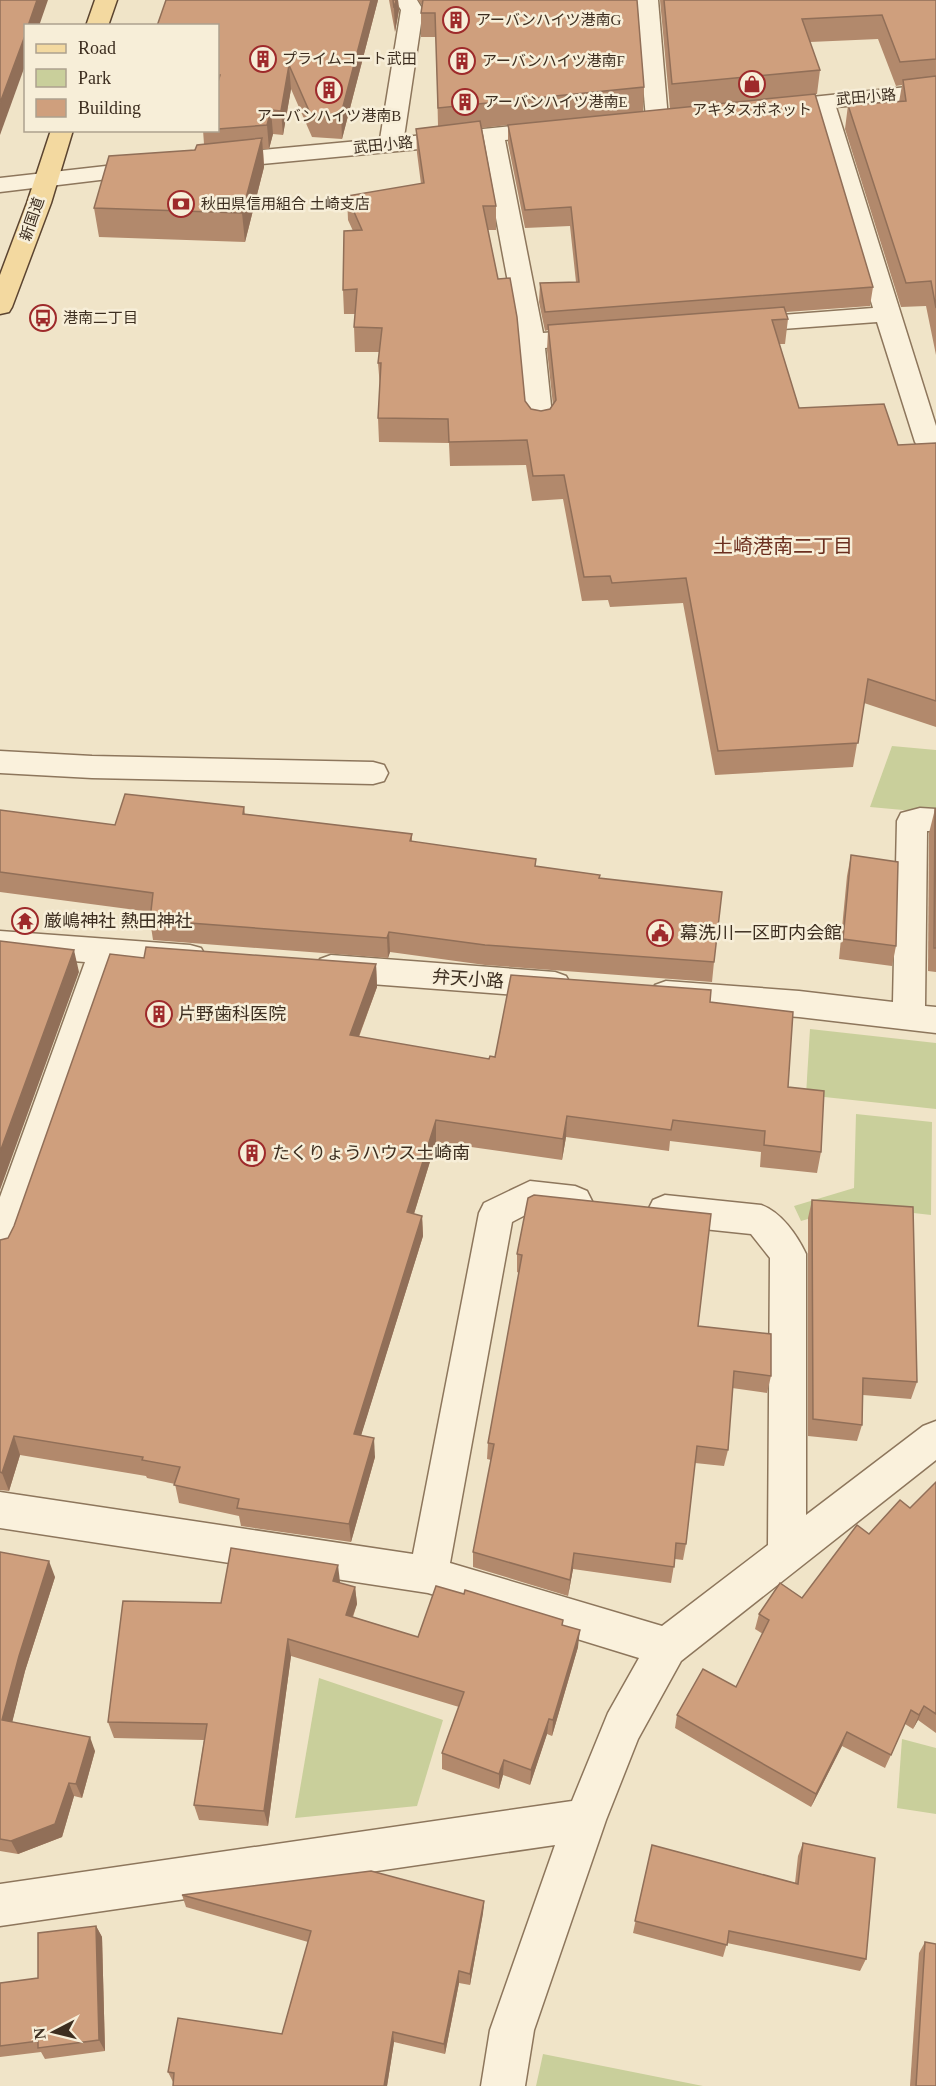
<svg xmlns="http://www.w3.org/2000/svg" width="936" height="2086" font-family="'Times New Roman','Noto Sans JP',serif">
<style>
.green{fill:#c9cf9b}
.lines{fill:none;stroke-linecap:round;stroke-linejoin:round}
.minor-casing{stroke:#8d765c;stroke-width:3}
.major-casing{stroke:#5b4430;stroke-width:3}
.minor{fill:#faf1dc;fill-rule:evenodd}
.major{fill:#f3d9a0;fill-rule:evenodd}
.wall{fill:#b2896c;fill-rule:evenodd}
.shaded-wall{fill:#916f58}
.building{fill:#cf9f7d;stroke:#916f58;stroke-width:1.5}
.labels{text-anchor:middle;stroke-width:5;stroke-linejoin:round;paint-order:stroke}
.far-poi-label{font-size:15px;fill:#3d2e20;stroke:#f7eed8;text-anchor:start}
.far-street-label{font-size:15px;fill:#3d2e20;stroke:#f7eed8}
.poi-label{font-size:18px;fill:#3d2e20;stroke:#f7eed8;text-anchor:start}
.street-label{font-size:18px;fill:#3d2e20;stroke:#f7eed8}
.neighbourhood-label{font-size:20px;fill:#6b2e1e;stroke:#f7eed8}
</style>
<rect width="100%" height="100%" fill="#f0e4c8"/>
<g class="green">
<polygon points="892,746 936,750 936,813 870,807"/>
<polygon points="810,1029 936,1043 936,1109 806,1095"/>
<polygon points="856,1114 932,1122 931,1215 852,1206 801,1221 794,1206 854,1188"/>
<polygon points="319,1678 443,1720 417,1806 295,1818"/>
<polygon points="902,1739 936,1748 936,1814 897,1808"/>
<polygon points="543,2054 703,2086 536,2086"/>
</g>
<g class="lines">
<defs>
<g id="minor">
<polygon points="395,0 417,0 423,10 404,137 553,122 561,124 564,129 561,134 505,140 543,333 593,329 602,332 605,337 602,342 545,348 553,425 549,431 540,433 531,431 527,425 519,341 482,143 220,168 212,166 208,161 212,156 220,154 380,139 401,10"/>
<polygon points="636,0 658,0 668,119 665,124 657,126 649,124 646,119"/>
<polygon points="936,84 936,98 836,107 936,426 936,448 928,450 919,448 915,442 877,322 743,332 734,330 731,325 734,320 743,318 873,308 814,110 772,114 764,112 761,107 764,102"/>
<polygon points="150,161 158,163 162,168 158,173 0,192 0,178"/>
<polygon points="0,751 92,756 373,762 384,765 388,773 384,781 373,784 92,778 0,773"/>
<polygon points="920,808 936,809 936,831 927,831 925,1006 936,1007 936,1033 799,1017 666,1007 655,1003 650,994 655,985 666,981 799,991 893,1002 897,821 901,813"/>
<polygon points="0,931 190,945 201,948 206,957 201,966 190,969 116,964 18,1246 12,1257 0,1261 0,1197 85,962 0,955"/>
<polygon points="331,955 555,972 566,976 571,985 566,994 555,998 331,981 320,977 315,968 320,959"/>
<path d="M530,1181L575,1186L587,1191L592,1201L587,1211L575,1216L533,1211L512,1222L450,1563L662,1626L768,1545L770,1258L751,1234L665,1225L653,1220L648,1210L653,1200L665,1195L761,1205C781,1212 797,1235 806,1254V1515L923,1426L936,1421V1460L681,1661L638,1739L606,1820L534,2030L525,2086H481L490,2030L555,1845L0,1926V1884L572,1801L608,1713L639,1658L428,1593L0,1528V1492L413,1554L479,1213L484,1203Z"/>
</g>
<g id="major">
<polygon points="95,0 117,0 108,26 86,26"/>
<polygon points="51,130 73,130 51,203 12,307 9,312 0,314 0,275 27,203"/>
</g>
</defs>
<use href="#minor" class="minor-casing"/>
<use href="#major" class="major-casing"/>
<use href="#minor" class="minor"/>
<use href="#major" class="major"/>
</g>
<g class="wall">
<polygon points="378,0 342,139 312,137 291,89 283,135 273,134 269,149 263,149 264,167 245,242 99,237 94,208 204,144 203,130 218,130 218,26"/>
<polygon points="389,0 398,0 399,10 395,32"/>
<path d="M418,0H637L644,87L643,111L873,287L870,306L786,312L788,319L785,344H779L799,408L898,445L936,443V727L864,703L853,767L715,775L683,603L610,607L608,600L582,601L563,499L532,501L526,465L450,466L449,443L379,442L378,418L380,387L378,363L380,352H355L354,327L355,314H344L343,290L353,231L348,220L347,196L421,184L417,153L416,129L438,126L436,37H421V13L422,5ZM508,125V143L525,228L570,226L576,282L540,283L539,302L545,331L548,330L547,350L553,405L550,409L541,411L531,409L525,401L498,279L488,230H496V206L482,128Z"/>
<polygon points="660,0 936,0 936,355 926,306 901,307 845,129 848,105 899,102 902,85 896,86 878,39 810,42 820,70 817,94 670,109"/>
<polygon points="244,807 245,814 412,834 412,842 536,867 599,878 714,962 712,982 485,965 390,952 388,958 153,940 150,920 151,912 0,892 0,810 115,825"/>
<polygon points="935,809 936,809 936,972 928,971 929,833"/>
<polygon points="851,855 896,946 892,966 839,959 847,876"/>
<polygon points="144,958 376,964 377,987 359,1037 489,1059 710,1002 788,1087 821,1152 817,1173 760,1167 761,1152 670,1141 669,1151 566,1137 562,1160 436,1142 414,1214 422,1216 423,1236 361,1435 375,1457 351,1542 241,1526 239,1516 179,1503 175,1484 147,1478 146,1476 20,1455 9,1491 0,1490 0,1240 8,1238 14,1226"/>
<polygon points="528,1198 698,1326 771,1376 767,1393 732,1388 728,1450 724,1466 695,1463 686,1544 683,1560 675,1559 671,1583 573,1569 568,1596 473,1567 473,1552 491,1460 487,1459 488,1443 519,1273 517,1272 517,1254"/>
<polygon points="812,1200 917,1382 911,1399 863,1395 862,1425 857,1441 808,1436 808,1218"/>
<polygon points="936,1482 936,1733 918,1720 913,1729 905,1724 885,1768 842,1746 811,1807 675,1728 677,1715 736,1687 763,1634 755,1629 759,1614 802,1598 869,1534 910,1508"/>
<polygon points="0,1552 55,1577 25,1671 12,1722 95,1751 82,1798 74,1796 62,1837 18,1854 0,1851"/>
<polygon points="340,1582 339,1583 355,1587 357,1604 353,1617 418,1637 563,1625 578,1647 552,1736 547,1734 530,1785 503,1775 499,1789 442,1769 442,1753 459,1707 291,1656 268,1826 199,1820 194,1805 204,1740 114,1738 108,1722 221,1603"/>
<polygon points="803,1843 866,1959 860,1971 727,1943 723,1957 633,1933 652,1845 795,1883 798,1856"/>
<polygon points="182,1895 484,1901 483,1913 470,1985 459,1983 445,2054 394,2042 387,2086 173,2086 173,2082 168,2072 282,2034 308,1942 186,1907"/>
<polygon points="96,1926 102,1937 105,2051 45,2059 41,2052 0,2057 0,1983 38,1978"/>
<polygon points="925,1942 936,2086 910,2086 919,1953"/>
</g>
<g class="shaded-wall">
<polygon points="37,0 48,0 39,26 28,26"/>
<polygon points="371,0 378,0 342,139 341,114"/>
<polygon points="396,0 398,0 399,10 395,32 394,8"/>
<polygon points="26,33 26,63 0,135 0,103"/>
<polygon points="289,65 291,89 283,135 281,111"/>
<polygon points="271,110 273,134 269,149 267,125"/>
<polygon points="262,138 264,167 245,242 242,213"/>
<polygon points="389,932 390,952 388,958 387,938"/>
<polygon points="74,950 79,972 0,1190 0,1152"/>
<polygon points="376,964 377,987 351,1057 350,1035"/>
<polygon points="567,1116 566,1137 562,1160 563,1139"/>
<polygon points="436,1120 436,1142 408,1233 407,1212"/>
<polygon points="422,1216 423,1236 356,1452 354,1434"/>
<polygon points="14,1436 20,1455 9,1491 2,1473"/>
<polygon points="374,1438 375,1457 351,1542 349,1524"/>
<polygon points="574,1553 573,1569 568,1596 570,1580"/>
<polygon points="49,1561 55,1577 25,1671 9,1735 2,1720 19,1656"/>
<polygon points="338,1565 340,1582 335,1598 333,1581"/>
<polygon points="355,1587 357,1604 347,1631 346,1615"/>
<polygon points="580,1630 578,1647 552,1736 553,1720"/>
<polygon points="288,1639 291,1656 268,1826 264,1811"/>
<polygon points="924,1706 918,1720 913,1729 919,1715"/>
<polygon points="549,1719 547,1734 530,1785 531,1770"/>
<polygon points="847,1732 842,1746 811,1807 816,1794"/>
<polygon points="90,1737 95,1751 82,1798 76,1784"/>
<polygon points="504,1760 503,1775 499,1789 499,1774"/>
<polygon points="69,1783 74,1796 62,1837 18,1854 11,1841"/>
<polygon points="484,1901 483,1913 470,1985 470,1974"/>
<polygon points="96,1926 102,1937 105,2051 99,2040"/>
<polygon points="459,1971 459,1983 445,2054 444,2044"/>
<polygon points="393,2032 394,2042 387,2086 384,2086"/>
</g>
<g class="building">
<polygon points="0,0 37,0 28,26 26,26 26,33 0,103"/>
<polygon points="166,0 371,0 341,114 310,113 289,65 281,111 271,110 267,125 218,129 218,82 220,75 218,75 218,26 157,26"/>
<polygon points="393,0 396,0 394,8"/>
<polygon points="423,0 637,0 644,87 438,108 435,13 421,13"/>
<polygon points="664,0 936,0 936,59 900,62 882,15 802,19 820,70 672,84"/>
<polygon points="936,76 936,308 931,281 906,283 848,105 906,101 903,80"/>
<polygon points="815,94 873,287 545,312 540,283 579,282 571,207 525,210 508,125"/>
<polygon points="480,121 496,206 483,206 498,279 510,278 517,317 525,401 531,409 541,411 550,409 556,400 548,325 784,307 788,319 772,320 799,408 884,404 898,445 936,443 936,701 868,679 858,743 718,751 686,578 612,583 610,576 584,577 564,475 533,476 527,440 449,442 448,419 378,418 381,363 378,363 382,328 354,327 357,289 343,290 344,231 362,230 347,196 424,183 416,129"/>
<polygon points="262,138 242,213 94,208 109,156 195,150 197,145"/>
<polygon points="125,794 244,807 243,814 412,834 410,841 536,859 535,866 600,875 599,878 722,892 714,962 485,945 389,932 387,938 150,920 153,893 0,872 0,810 115,825"/>
<polygon points="935,809 936,809 936,948 934,948"/>
<polygon points="851,855 898,862 896,946 843,939"/>
<polygon points="0,941 74,950 0,1152"/>
<polygon points="146,947 376,964 350,1035 489,1059 490,1056 495,1057 511,975 711,990 710,1002 793,1012 788,1087 824,1091 821,1152 764,1145 765,1131 673,1120 671,1130 567,1116 563,1139 436,1120 407,1212 422,1216 354,1434 374,1438 349,1524 237,1508 239,1499 174,1485 180,1467 142,1460 143,1457 14,1436 2,1473 0,1472 0,1240 8,1238 14,1226 110,954 144,958"/>
<polygon points="534,1195 711,1214 698,1326 771,1334 771,1376 734,1371 728,1450 697,1446 686,1544 676,1543 674,1567 574,1553 570,1580 473,1552 494,1444 488,1443 522,1255 517,1254 528,1198"/>
<polygon points="812,1200 913,1207 917,1382 863,1378 862,1425 813,1419"/>
<polygon points="936,1482 936,1714 924,1706 919,1715 911,1710 891,1755 847,1732 816,1794 677,1715 703,1669 736,1687 769,1620 759,1614 780,1583 802,1598 857,1525 869,1534 900,1500 910,1508"/>
<polygon points="231,1548 338,1565 333,1581 355,1587 346,1615 418,1637 436,1586 464,1594 465,1590 563,1620 562,1625 580,1630 553,1720 549,1719 531,1770 504,1760 499,1774 442,1753 464,1692 288,1639 264,1811 194,1805 207,1724 108,1722 123,1601 221,1603"/>
<polygon points="0,1552 49,1561 19,1656 2,1720 90,1737 76,1784 69,1783 55,1824 11,1841 0,1839"/>
<polygon points="803,1843 875,1858 866,1959 729,1931 727,1945 635,1921 652,1845 798,1884"/>
<polygon points="371,1871 484,1901 470,1974 459,1971 444,2044 393,2032 384,2086 173,2086 174,2073 168,2072 178,2018 282,2034 311,1931 182,1895"/>
<polygon points="96,1926 99,2040 38,2048 38,2041 0,2046 0,1983 38,1978 38,1933"/>
<polygon points="925,1942 936,1944 936,2086 916,2086"/>
</g>
<defs>
<symbol id="building-ring" viewBox="-11 -11 22 22"><circle r="9.5" fill="#f7eed8" stroke="#9e2a2b" stroke-width="1.5"/><path d="M-4-6H4V6H1V3H-1V6H-4ZM-2.5-4.3h1.7v1.8h-1.7ZM.8-4.3h1.7v1.8H.8ZM-2.5-1h1.7V.8h-1.7ZM.8-1h1.7V.8H.8Z" fill="#9e2a2b"/></symbol>
<symbol id="shop-ring" viewBox="-11 -11 22 22"><circle r="9.5" fill="#f7eed8" stroke="#9e2a2b" stroke-width="1.5"/><path d="M-5-2.5h2.3a2.7 3.5 0 0 1 5.4 0H5L5.5 6h-11ZM-1.5-2.5h3a1.5 2.3 0 0 0-3 0Z" fill="#9e2a2b"/></symbol>
<symbol id="bank-ring" viewBox="-11 -11 22 22"><circle r="9.5" fill="#f7eed8" stroke="#9e2a2b" stroke-width="1.5"/><path d="M-6-4H6V4H-6ZM0-2.3a2.3 2.3 0 1 0 0 4.6a2.3 2.3 0 1 0 0-4.6Z" fill="#9e2a2b"/></symbol>
<symbol id="bus-ring" viewBox="-11 -11 22 22"><circle r="9.5" fill="#f7eed8" stroke="#9e2a2b" stroke-width="1.5"/><path d="M-5-6H5V4H4V6H2V4H-2V6H-4V4H-5ZM-3.5-4V0h7V-4ZM-3.5 1.2v1.5H-2V1.2ZM2 1.2v1.5H3.5V1.2Z" fill="#9e2a2b"/></symbol>
<symbol id="temple-ring" viewBox="-11 -11 22 22"><circle r="9.5" fill="#f7eed8" stroke="#9e2a2b" stroke-width="1.5"/><path d="M0-6L5-2H3V0L6.5 2.5H4V6H1.5V3h-3V6H-4V2.5H-6.5L-3 0V-2H-5Z" fill="#9e2a2b"/></symbol>
<symbol id="civic-ring" viewBox="-11 -11 22 22"><circle r="9.5" fill="#f7eed8" stroke="#9e2a2b" stroke-width="1.5"/><path d="M-.6-6.5H3V-4.5H.6V-3L4-1V1h2V6H-6V1h2V-1L-.6-3ZM-1.2 2.5V6h2.4V2.5Z" fill="#9e2a2b"/></symbol>
</defs>
<g fill-rule="evenodd">
<use href="#building-ring" x="441" y="5" width="30" height="30"/>
<use href="#building-ring" x="248" y="44" width="30" height="30"/>
<use href="#building-ring" x="447" y="46" width="30" height="30"/>
<use href="#shop-ring" x="737" y="69" width="30" height="30"/>
<use href="#building-ring" x="314" y="75" width="30" height="30"/>
<use href="#building-ring" x="450" y="87" width="30" height="30"/>
<use href="#bank-ring" x="166" y="189" width="30" height="30"/>
<use href="#bus-ring" x="28" y="303" width="30" height="30"/>
<use href="#temple-ring" x="10" y="906" width="30" height="30"/>
<use href="#civic-ring" x="645" y="918" width="30" height="30"/>
<use href="#building-ring" x="144" y="999" width="30" height="30"/>
<use href="#building-ring" x="237" y="1138" width="30" height="30"/>
</g>
<g class="labels">
<g class="far-poi-label">
<text x="476" y="25">アーバンハイツ港南G</text>
<text x="282" y="64">プライムコート武田</text>
<text x="482" y="66">アーバンハイツ港南F</text>
<text x="484" y="107">アーバンハイツ港南E</text>
<text x="752" y="115" text-anchor="middle">アキタスポネット</text>
<text x="329" y="121" text-anchor="middle">アーバンハイツ港南B</text>
<text x="201" y="209">秋田県信用組合 土崎支店</text>
<text x="63" y="323">港南二丁目</text>
</g>
<g class="far-street-label">
<text transform="translate(866 97) rotate(-5)" y="5">武田小路</text>
<text transform="translate(383 145) rotate(-6)" y="5">武田小路</text>
<text transform="translate(32 219) rotate(-71)" y="5">新国道</text>
</g>
<g class="poi-label">
<text x="44" y="927">厳嶋神社 熱田神社</text>
<text x="680" y="939">幕洗川一区町内会館</text>
<text x="178" y="1020">片野歯科医院</text>
<text x="272" y="1159">たくりょうハウス土崎南</text>
</g>
<g class="street-label">
<text transform="translate(468 979) rotate(4)" y="6">弁天小路</text>
</g>
<g class="neighbourhood-label">
<text x="783" y="553">土崎港南二丁目</text>
</g>
</g>
<rect x="24" y="24" width="195" height="108" fill="#f7eed8" stroke="#ada18e" stroke-width="1.5"/>
<rect x="36" y="44" width="30" height="9" fill="#f3d9a0" stroke="#ada18e" stroke-width="1.5"/>
<text x="78" y="54" font-size="18" fill="#3d2e20">Road</text>
<rect x="36" y="69" width="30" height="18" fill="#c9cf9b" stroke="#ada18e" stroke-width="1.5"/>
<text x="78" y="84" font-size="18" fill="#3d2e20">Park</text>
<rect x="36" y="99" width="30" height="18" fill="#cf9f7d" stroke="#ada18e" stroke-width="1.5"/>
<text x="78" y="114" font-size="18" fill="#3d2e20">Building</text>
<g transform="translate(54 2032) rotate(263)" stroke="#f7eed8" stroke-width="4.5" paint-order="stroke">
<path d="M0-4.5L10 22L0 15L-10 22Z" fill="#3d2e20"/>
<text y="-9" font-size="16" font-weight="bold" text-anchor="middle" fill="#3d2e20">N</text>
</g>
</svg>
